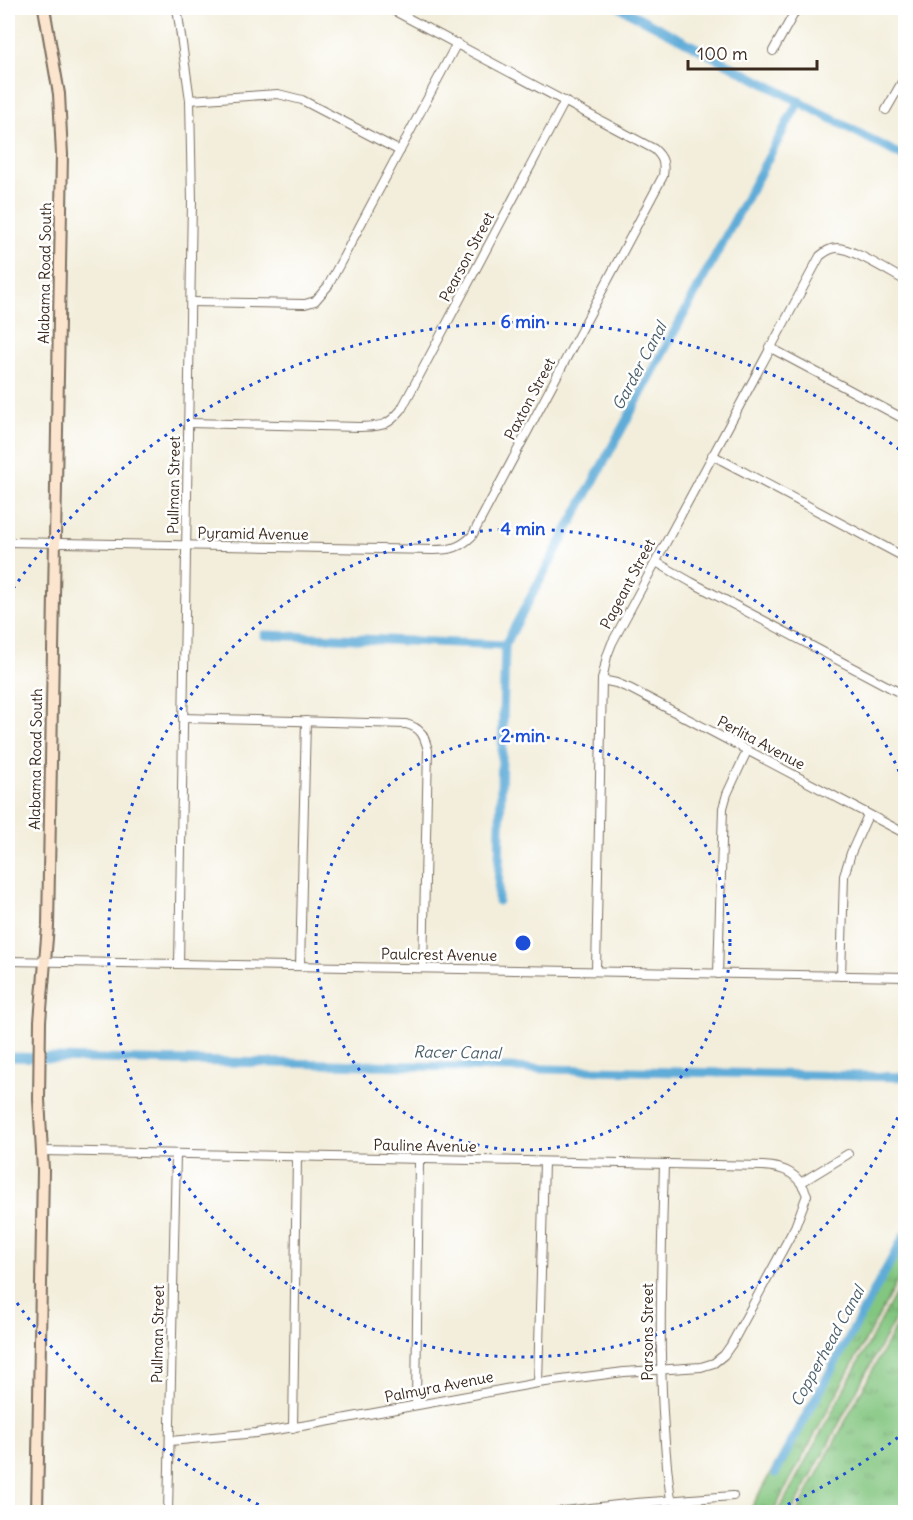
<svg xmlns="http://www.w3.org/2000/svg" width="913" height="1520" font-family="Delius,sans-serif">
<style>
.grass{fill:url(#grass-tufts);stroke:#5f784f;stroke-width:1.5}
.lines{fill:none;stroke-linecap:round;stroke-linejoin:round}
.canal{stroke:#5facd8;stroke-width:9}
.street-casing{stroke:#7b6f60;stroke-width:10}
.secondary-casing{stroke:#7b6f60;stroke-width:14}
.street{stroke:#fff;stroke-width:8}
.secondary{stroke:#fce5cf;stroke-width:10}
.ring{fill:none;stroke:#1d4ed8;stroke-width:3;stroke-dasharray:3 6}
.labels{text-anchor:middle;stroke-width:5;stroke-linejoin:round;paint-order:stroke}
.street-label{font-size:15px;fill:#3b2a1e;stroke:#fff}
.water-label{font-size:16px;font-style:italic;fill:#495e68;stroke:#fff}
.centre{fill:#1d4ed8;stroke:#fff;stroke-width:3}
.ring-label{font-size:18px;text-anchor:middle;font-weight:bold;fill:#1d4ed8;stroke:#fff;stroke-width:5;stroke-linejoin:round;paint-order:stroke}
</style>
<defs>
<pattern id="grass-tufts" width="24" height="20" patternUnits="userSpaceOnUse" patternTransform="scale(1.5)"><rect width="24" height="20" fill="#83c680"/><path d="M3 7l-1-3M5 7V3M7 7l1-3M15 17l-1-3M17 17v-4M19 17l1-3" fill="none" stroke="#6ca168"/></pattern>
</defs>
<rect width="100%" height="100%" fill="#fff"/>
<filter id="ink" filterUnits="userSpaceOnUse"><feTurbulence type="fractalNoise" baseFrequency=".0167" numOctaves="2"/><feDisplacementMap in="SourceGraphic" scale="12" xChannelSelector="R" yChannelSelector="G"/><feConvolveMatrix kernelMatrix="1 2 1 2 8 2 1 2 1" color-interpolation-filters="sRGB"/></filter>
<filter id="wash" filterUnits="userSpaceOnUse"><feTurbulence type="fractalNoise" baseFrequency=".008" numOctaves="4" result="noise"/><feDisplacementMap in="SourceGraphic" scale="24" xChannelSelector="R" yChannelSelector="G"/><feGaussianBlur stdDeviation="1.35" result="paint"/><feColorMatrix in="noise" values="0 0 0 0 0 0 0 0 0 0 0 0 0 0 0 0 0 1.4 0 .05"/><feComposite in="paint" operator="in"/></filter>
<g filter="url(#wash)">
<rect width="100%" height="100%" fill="#f3eedb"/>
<g class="grass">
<polygon points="905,1230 905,1267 773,1512 749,1512"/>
<polygon points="905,1276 905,1300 792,1512 778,1512"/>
<polygon points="905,1309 905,1512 797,1512"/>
</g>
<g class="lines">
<g class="canal">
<polyline points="621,8 906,158"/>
<polyline points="264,635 505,645"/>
<polyline points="498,901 505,645 799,101"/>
<polyline points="8,1057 906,1077"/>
<polyline points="775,1473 906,1233"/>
</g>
</g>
</g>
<g filter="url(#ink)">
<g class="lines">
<defs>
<g id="street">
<polyline points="177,8 190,100 192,201 179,964"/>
<polyline points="773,51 797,8"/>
<polyline points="190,100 278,94 302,100 400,151"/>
<polyline points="886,110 906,75"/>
<polyline points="192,302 305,304 315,301 328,286 457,43"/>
<polyline points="769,347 906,420"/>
<path d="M189,423L360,427C381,426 387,427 401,410L565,101"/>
<polyline points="712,455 906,558"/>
<path d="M8,542L433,550C450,550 460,548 472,536L663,176C665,163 663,157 654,149L389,8"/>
<polyline points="656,562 691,582 906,696"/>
<polyline points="602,680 616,683 631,689 906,834"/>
<path d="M183,718L406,724C421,728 424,735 428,750L423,967"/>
<polyline points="8,961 906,977"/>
<polyline points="300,966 306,721"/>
<path d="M596,971L602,680L607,656L612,643L820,256C825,252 830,248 837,248C852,248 891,273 906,281"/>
<polyline points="718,974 723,808 727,794 747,751"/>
<polyline points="841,976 844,876 851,853 868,815"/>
<path d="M43,1151L763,1166C785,1167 799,1174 807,1195L795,1227L731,1345L724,1355L714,1363L701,1367L624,1372L538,1383L314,1424L256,1433L170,1441"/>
<path d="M664,1164C661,1276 656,1389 671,1500"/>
<polyline points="802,1182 848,1154"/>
<polyline points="538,1383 544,1162"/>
<polyline points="416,1405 419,1160"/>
<polyline points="293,1428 297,1157"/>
<polyline points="168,1512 176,1155"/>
<polyline points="555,1512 636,1503 733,1496"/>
</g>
<polyline id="secondary" points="37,1512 43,1170 39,1099 40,1021 48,926 62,155 59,94 44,8"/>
</defs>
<use href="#street" class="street-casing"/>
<use href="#secondary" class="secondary-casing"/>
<use href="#street" class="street"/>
<use href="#secondary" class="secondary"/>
</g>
</g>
<g class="ring">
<circle cx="523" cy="943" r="207"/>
<path d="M905 1101A414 414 0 1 1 905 785"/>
<path d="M905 1432A621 621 0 0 1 771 1512M275 1512A621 621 0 0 1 8 1290M8 596A621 621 0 0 1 905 454"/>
</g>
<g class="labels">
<g class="street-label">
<text transform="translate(467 257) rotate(-62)" y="5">Pearson Street</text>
<text transform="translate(45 273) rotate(-89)" y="5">Alabama Road South</text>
<text transform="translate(530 399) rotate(-62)" y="5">Paxton Street</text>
<text transform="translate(174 485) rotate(-89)" y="5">Pullman Street</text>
<text transform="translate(253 534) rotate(1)" y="5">Pyramid Avenue</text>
<text transform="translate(628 584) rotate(-62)" y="5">Pageant Street</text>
<text transform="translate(761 743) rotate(28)" y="5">Perlita Avenue</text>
<text transform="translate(36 759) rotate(-89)" y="5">Alabama Road South</text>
<text transform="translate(439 955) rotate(1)" y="5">Paulcrest Avenue</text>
<text transform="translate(425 1146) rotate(1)" y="5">Pauline Avenue</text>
<text transform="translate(648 1332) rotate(-90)" y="5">Parsons Street</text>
<text transform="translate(158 1334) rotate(-89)" y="5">Pullman Street</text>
<text transform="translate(439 1387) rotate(-11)" y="5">Palmyra Avenue</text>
</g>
<g class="water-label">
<text transform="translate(639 366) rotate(-62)" y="6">Garder Canal</text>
<text transform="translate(457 1052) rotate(1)" y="6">Racer Canal</text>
<text transform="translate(827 1346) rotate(-61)" y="6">Copperhead Canal</text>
</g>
</g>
<circle cx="523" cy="943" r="9" class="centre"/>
<g class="ring-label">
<text x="523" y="328">6 min</text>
<text x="523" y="535">4 min</text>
<text x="523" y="742">2 min</text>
</g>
<rect width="913" height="1520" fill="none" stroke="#fff" stroke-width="30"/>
<path d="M688 60v9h129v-9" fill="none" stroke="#3b2a1e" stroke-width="3"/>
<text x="697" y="60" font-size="18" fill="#3b2a1e" stroke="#ffffff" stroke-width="4.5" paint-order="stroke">100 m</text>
</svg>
